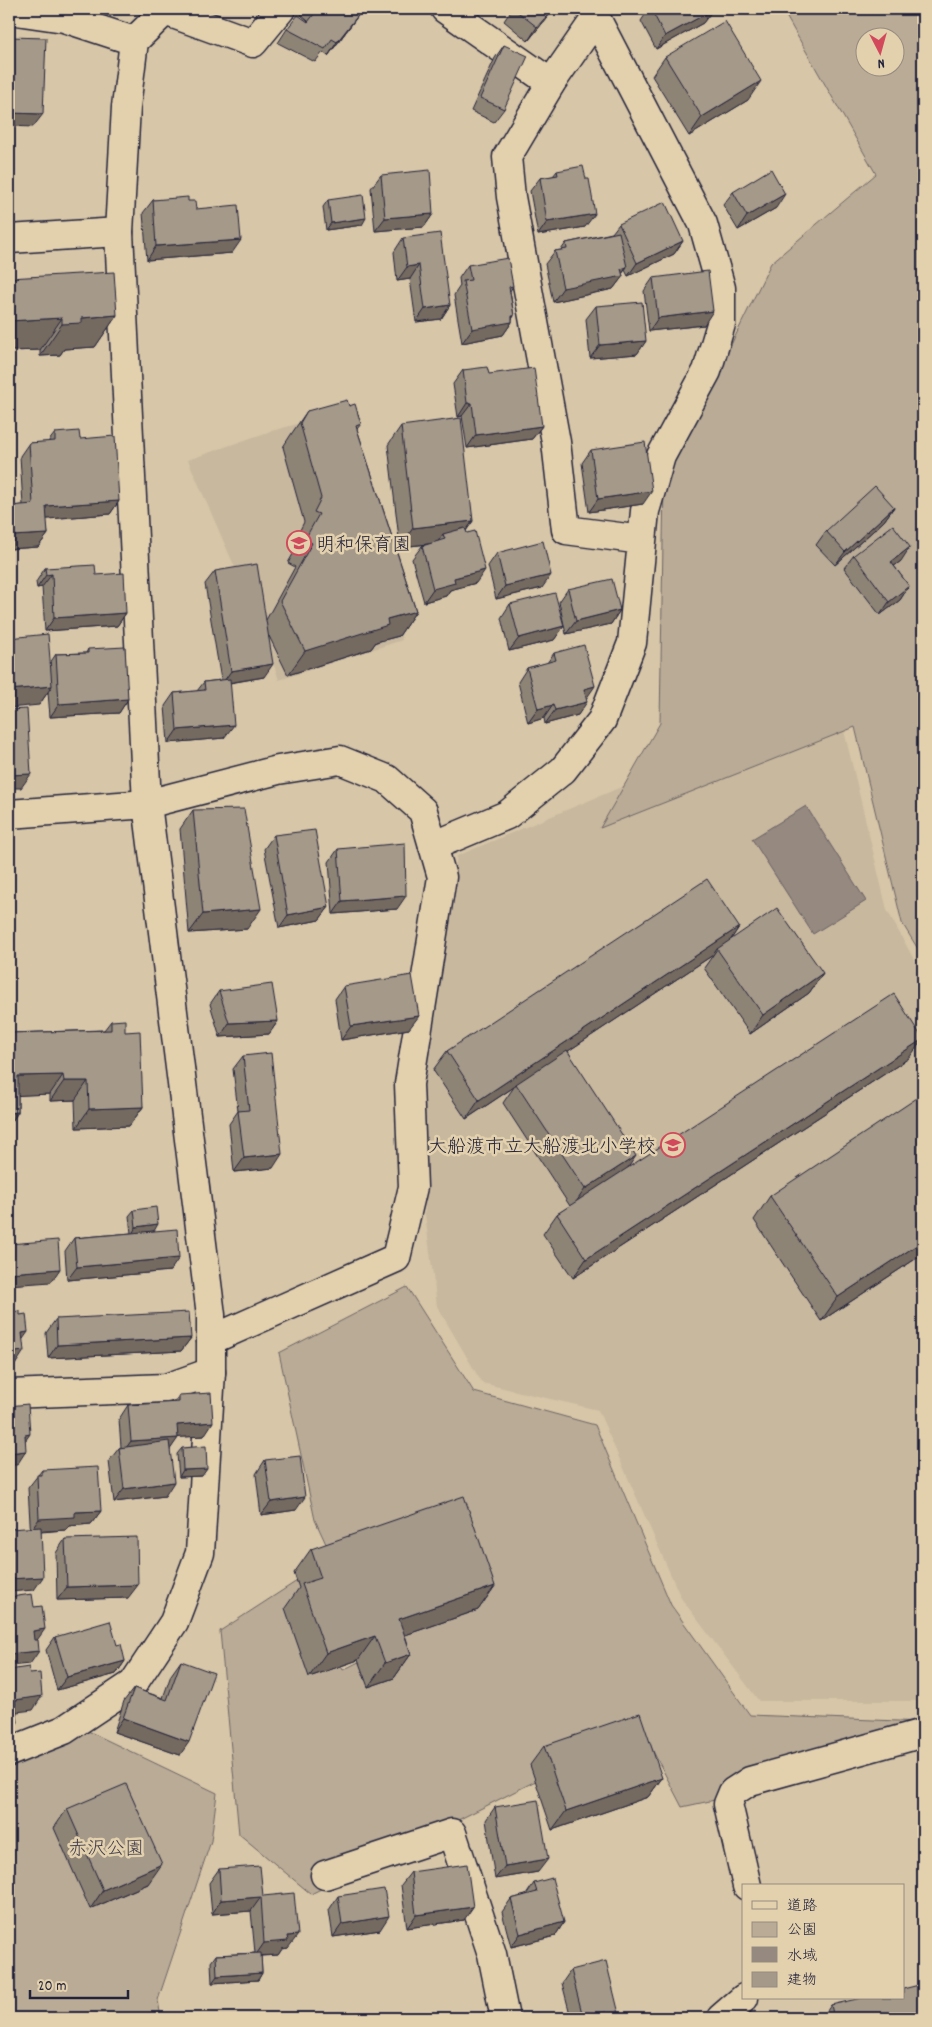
<svg xmlns="http://www.w3.org/2000/svg" width="932" height="2027" font-family="Dekko,'Klee One',sans-serif">
<style>
.built{fill:#c8b89e}
.green{fill:#b9ab95;stroke:#6e6668;fill-rule:evenodd}
.water{fill:#958980;stroke:#676064}
.lines{fill:none;stroke-linecap:round;stroke-linejoin:round}
.minor-casing{stroke:#22223b;stroke-width:31}
.minor{stroke:#e3d1ae;stroke-width:28}
.wall{fill:#8e8476;stroke:#22223b}
.shaded-wall{fill:#746b60;stroke:#22223b}
.building{fill:#a59989;stroke:#22223b}
.labels{text-anchor:middle;stroke-width:5;stroke-linejoin:round;paint-order:stroke}
.poi-label{font-size:19px;fill:#22223b;stroke:#e3d1ae;text-anchor:start}
.park-label{font-size:19px;fill:#403d4d;stroke:#e3d1ae}
</style>
<rect width="100%" height="100%" fill="#d7c6a7"/>
<filter id="ink" filterUnits="userSpaceOnUse"><feTurbulence type="fractalNoise" baseFrequency=".02" numOctaves="2"/><feDisplacementMap in="SourceGraphic" scale="10" xChannelSelector="R" yChannelSelector="G"/><feConvolveMatrix kernelMatrix="1 2 1 2 8 2 1 2 1" color-interpolation-filters="sRGB"/></filter>
<g filter="url(#ink)">
<g class="built">
<polygon points="337,413 402,640 279,680 261,627 188,460 268,432"/>
<polygon points="836,697 887,910 923,976 923,1701 759,1701 681,1598 598,1410 482,1383 437,1306 425,1214 422,1077 457,856"/>
</g>
<g class="green">
<path d="M782,9H923V957L902,923L855,727L600,828L660,723L664,482L771,263L876,174ZM864,38H894V68H864Z"/>
<polygon points="407,1287 474,1392 595,1425 671,1605 750,1715 923,1722 752,1792 682,1807 641,1728 311,1894 239,1834 220,1631 297,1581 343,1670 376,1653 315,1520 279,1353"/>
<polygon points="88,1731 217,1793 211,1841 158,2000 161,2018 9,2018 9,1768"/>
</g>
<polygon class="water" points="806,806 866,901 813,934 752,839"/>
<g class="lines">
<defs>
<g id="minor">
<polyline points="445,9 551,83"/>
<polyline points="9,10 64,18 134,41"/>
<polyline points="165,11 253,43 281,9"/>
<polyline points="9,239 119,232"/>
<polyline points="9,814 147,804 278,770 340,760 387,779 423,811 442,877 409,1084 413,1187 396,1258 211,1340"/>
<polyline points="433,846 507,815 563,770 602,720 632,643 645,511 661,456 707,371 721,324 721,288 703,224 596,18 551,83 507,157 511,197 556,442 566,530 642,540"/>
<polyline points="9,1394 166,1388 211,1372"/>
<polyline points="9,1752 64,1730 133,1684 174,1622 200,1553 211,1372 211,1315 147,804 119,232 126,107 134,41 167,9"/>
<polyline points="325,1875 452,1833 492,1954 505,2018"/>
<polyline points="747,1886 728,1804 733,1792 750,1781 923,1733"/>
<polyline points="721,2018 744,1998"/>
</g>
</defs>
<use href="#minor" class="minor-casing"/>
<use href="#minor" class="minor"/>
</g>
<g class="wall">
<polygon points="98,9 116,9 109,18"/>
<polygon points="306,9 363,9 328,56 323,52 315,62 278,43 287,29 308,22 308,21 301,15"/>
<polygon points="512,9 554,9 528,41 504,21"/>
<polygon points="649,9 712,9 703,23 656,49 641,21"/>
<polygon points="504,45 504,109 494,122 471,111 495,58"/>
<polygon points="665,57 748,100 689,136 652,76"/>
<polygon points="557,171 585,227 538,235 530,191 540,178 553,176"/>
<polygon points="381,175 433,214 424,227 375,231 371,188"/>
<polygon points="733,192 776,208 738,230 723,205"/>
<polygon points="153,200 188,201 196,209 232,253 147,260 143,213"/>
<polygon points="328,200 362,225 326,230 323,207"/>
<polygon points="619,224 683,241 674,254 628,276 625,270 622,274 623,276 613,289 553,302 545,264 555,251 561,250 566,243 612,233"/>
<polygon points="403,238 450,305 441,319 416,322 410,279 397,281 394,252"/>
<polygon points="468,265 513,286 510,291 514,316 512,319 512,322 503,335 462,343 454,295 460,286 459,278"/>
<polygon points="9,278 117,315 95,347 64,349 60,355 40,356 40,350 9,351"/>
<polygon points="653,278 704,325 649,331 644,291"/>
<polygon points="596,306 646,341 637,354 590,358 586,319"/>
<polygon points="463,370 489,374 542,426 532,439 467,448 462,416 458,417 453,384"/>
<polygon points="349,406 361,424 357,429 416,611 399,636 376,642 371,649 288,675 269,636 264,677 230,683 224,738 168,743 165,706 174,693 197,691 204,682 221,680 205,584 215,571 266,620 295,567 288,563 302,538 297,536 304,522 283,447 290,436 307,411"/>
<polygon points="401,426 473,521 466,531 476,583 450,590 446,596 424,602 412,559 422,546 429,544 400,547 388,445"/>
<polygon points="55,433 80,439 119,501 110,514 46,519 48,534 38,547 9,549 9,508 10,506 23,505 20,456 29,443 48,442"/>
<polygon points="591,450 643,504 589,512 582,463"/>
<polygon points="894,507 884,521 835,565 816,545 826,531"/>
<polygon points="497,553 542,588 496,599 488,566"/>
<polygon points="854,555 901,561 894,566 909,586 900,600 880,615 844,568"/>
<polygon points="45,568 96,575 126,613 117,626 45,631 42,587 37,588 36,582"/>
<polygon points="568,589 620,610 611,624 566,634 559,602"/>
<polygon points="510,604 564,626 554,640 509,651 501,618"/>
<polygon points="88,649 128,699 119,713 50,717 48,692 39,705 50,663 56,654 86,653"/>
<polygon points="554,653 586,699 578,715 545,724 544,718 528,723 518,682 527,668 547,663"/>
<polygon points="193,810 247,929 189,933 180,829"/>
<polygon points="274,835 329,907 319,920 279,928 264,849"/>
<polygon points="338,849 397,909 333,914 329,862"/>
<polygon points="739,927 731,939 823,973 809,993 750,1034 704,968 713,955 568,1051 628,1168 909,1058 573,1278 543,1234 557,1214 570,1206 503,1103 514,1087 466,1119 433,1070 447,1051"/>
<polygon points="344,986 409,1029 341,1040 335,999"/>
<polygon points="219,991 278,1021 269,1034 220,1037 210,1004"/>
<polygon points="111,1021 125,1032 143,1107 129,1126 76,1128 75,1100 50,1101 50,1094 18,1095 18,1112 9,1126 9,1033 104,1030"/>
<polygon points="243,1056 273,1168 234,1172 229,1124 238,1111 233,1069"/>
<polygon points="770,1196 923,1254 821,1321 754,1220"/>
<polygon points="134,1210 154,1231 144,1232 170,1271 67,1280 65,1251 74,1238 131,1233 129,1216"/>
<polygon points="56,1319 191,1338 181,1351 48,1358 46,1333"/>
<polygon points="179,1395 204,1436 178,1437 170,1449 165,1496 114,1502 109,1461 119,1448 121,1447 119,1419 128,1405 174,1403"/>
<polygon points="182,1448 202,1476 179,1477 177,1454"/>
<polygon points="265,1460 296,1510 261,1515 256,1474"/>
<polygon points="42,1470 101,1511 91,1524 69,1526 65,1530 41,1532 34,1590 28,1488"/>
<polygon points="65,1539 128,1598 57,1600 56,1553"/>
<polygon points="311,1549 495,1586 478,1610 405,1635 411,1654 394,1678 368,1687 358,1660 309,1677 285,1608 299,1588 294,1573"/>
<polygon points="55,1637 117,1645 125,1661 116,1674 57,1690 46,1650"/>
<polygon points="181,1661 180,1755 114,1732 124,1701 134,1688 163,1698 171,1675"/>
<polygon points="544,1746 662,1778 648,1797 552,1830 530,1765"/>
<polygon points="495,1807 538,1872 495,1879 486,1820"/>
<polygon points="67,1809 148,1884 90,1909 54,1828"/>
<polygon points="219,1869 263,1896 288,1948 282,1949 278,1955 261,1956 262,1973 258,1980 212,1983 211,1962 216,1955 255,1953 251,1911 212,1914 209,1883"/>
<polygon points="411,1872 464,1920 407,1928 401,1885"/>
<polygon points="534,1883 564,1922 555,1936 511,1947 502,1912 511,1899 526,1895"/>
<polygon points="338,1896 380,1930 333,1937 329,1910"/>
<polygon points="571,1970 620,2018 571,2018 562,1983"/>
<polygon points="831,2005 923,2018 822,2018"/>
</g>
<g class="shaded-wall">
<polygon points="363,9 328,56 337,42"/>
<polygon points="553,9 554,9 528,41 537,27"/>
<polygon points="713,10 703,23 656,49 665,36"/>
<polygon points="761,81 748,100 689,136 702,117"/>
<polygon points="9,113 43,114 33,127 9,126"/>
<polygon points="785,194 776,208 738,230 747,216"/>
<polygon points="433,214 424,227 375,231 385,218"/>
<polygon points="595,214 585,227 538,235 547,222"/>
<polygon points="366,218 362,225 326,230 331,223"/>
<polygon points="241,240 232,253 147,260 156,246"/>
<polygon points="683,241 674,254 628,276 637,263"/>
<polygon points="419,265 410,279 397,281 407,267"/>
<polygon points="627,267 620,276 623,276 613,289 553,302 563,288"/>
<polygon points="450,305 441,319 416,322 425,309"/>
<polygon points="713,311 704,325 649,331 658,318"/>
<polygon points="117,315 95,347 64,349 60,355 40,356 62,324 82,318"/>
<polygon points="512,316 514,316 509,322 512,322 503,335 462,343 472,329"/>
<polygon points="62,318 40,350 9,351 9,321"/>
<polygon points="646,341 637,354 590,358 600,345"/>
<polygon points="467,403 472,403 462,416 458,417"/>
<polygon points="542,426 532,439 467,448 476,435"/>
<polygon points="652,491 643,504 589,512 598,499"/>
<polygon points="119,501 110,514 36,520 46,506"/>
<polygon points="894,507 884,521 835,565 845,552"/>
<polygon points="473,521 459,540 445,539 443,534 437,543 400,547 413,528"/>
<polygon points="48,534 38,547 9,549 9,541 12,536"/>
<polygon points="910,547 901,561 882,575 891,562"/>
<polygon points="485,570 476,583 450,590 446,596 424,602 433,589 454,578"/>
<polygon points="52,574 42,587 37,588 46,575"/>
<polygon points="551,575 542,588 496,599 505,586"/>
<polygon points="909,586 900,600 880,615 889,602"/>
<polygon points="620,610 611,624 566,634 576,621"/>
<polygon points="416,611 399,636 376,642 371,649 288,675 305,651 387,619"/>
<polygon points="126,613 117,626 45,631 54,618"/>
<polygon points="564,626 554,640 509,651 519,638"/>
<polygon points="273,664 264,677 222,684 231,671"/>
<polygon points="52,686 39,705 9,708 9,690"/>
<polygon points="595,686 586,699 584,689"/>
<polygon points="128,699 119,713 50,717 59,704"/>
<polygon points="587,702 578,715 545,724 555,710"/>
<polygon points="553,705 544,718 528,723 538,709"/>
<polygon points="234,725 224,738 168,743 177,730"/>
<polygon points="31,774 21,788 9,788 9,775"/>
<polygon points="406,896 397,909 333,914 342,901"/>
<polygon points="329,907 319,920 279,928 288,915"/>
<polygon points="261,909 247,929 189,933 203,914"/>
<polygon points="739,927 726,947 717,949 713,955 517,1085 516,1084 514,1087 466,1119 479,1100"/>
<polygon points="823,973 809,993 750,1034 763,1015"/>
<polygon points="419,1016 409,1029 341,1040 351,1026"/>
<polygon points="278,1021 269,1034 220,1037 229,1023"/>
<polygon points="923,1039 909,1058 573,1278 586,1259"/>
<polygon points="63,1075 50,1094 9,1096 18,1076"/>
<polygon points="64,1081 88,1081 75,1100 50,1101"/>
<polygon points="143,1107 129,1126 76,1128 89,1109"/>
<polygon points="18,1112 9,1126 9,1113"/>
<polygon points="282,1154 273,1168 234,1172 244,1158"/>
<polygon points="636,1156 623,1175 572,1208 585,1189"/>
<polygon points="158,1224 154,1231 132,1234 136,1227"/>
<polygon points="923,1241 923,1254 821,1321 838,1297"/>
<polygon points="179,1258 170,1271 67,1280 77,1267"/>
<polygon points="60,1269 51,1282 9,1285 9,1273"/>
<polygon points="28,1332 18,1346 22,1333"/>
<polygon points="191,1338 181,1351 48,1358 57,1345"/>
<polygon points="24,1351 15,1365 9,1365 9,1355 15,1352"/>
<polygon points="213,1422 204,1436 168,1438 177,1425"/>
<polygon points="30,1434 21,1447 25,1435"/>
<polygon points="178,1438 169,1451 121,1455 131,1441"/>
<polygon points="26,1451 17,1465 9,1465 9,1453"/>
<polygon points="207,1469 202,1476 179,1477 183,1470"/>
<polygon points="174,1482 165,1496 114,1502 124,1489"/>
<polygon points="305,1497 296,1510 261,1515 271,1502"/>
<polygon points="101,1511 91,1524 69,1526 65,1530 30,1532 39,1519 75,1512"/>
<polygon points="43,1577 34,1590 9,1592 9,1579"/>
<polygon points="138,1585 128,1598 57,1600 67,1587"/>
<polygon points="495,1586 478,1610 382,1643 399,1619"/>
<polygon points="45,1629 35,1643 23,1644 33,1631"/>
<polygon points="375,1636 358,1660 309,1677 326,1653"/>
<polygon points="39,1651 30,1664 9,1666 9,1654"/>
<polygon points="411,1654 394,1678 368,1687 385,1663"/>
<polygon points="125,1661 116,1674 57,1690 67,1677"/>
<polygon points="42,1696 33,1710 9,1713 15,1700"/>
<polygon points="123,1718 189,1742 180,1755 114,1732"/>
<polygon points="18,1722 9,1734 9,1723"/>
<polygon points="662,1778 648,1797 552,1830 566,1811"/>
<polygon points="548,1859 538,1872 495,1879 505,1866"/>
<polygon points="162,1864 148,1884 90,1909 103,1890"/>
<polygon points="261,1897 251,1911 212,1914 221,1900"/>
<polygon points="473,1907 464,1920 407,1928 416,1915"/>
<polygon points="389,1916 380,1930 333,1937 342,1924"/>
<polygon points="564,1922 555,1936 511,1947 520,1934"/>
<polygon points="298,1935 288,1948 282,1949 278,1955 255,1956 264,1943 287,1936"/>
<polygon points="262,1973 258,1980 212,1983 217,1976"/>
<polygon points="606,2012 601,2018 583,2018 583,2017"/>
</g>
<g class="building">
<polygon points="318,9 363,9 337,42 332,39 325,49 287,29 298,15 308,22"/>
<polygon points="514,9 553,9 537,27"/>
<polygon points="651,9 712,9 713,10 665,36"/>
<polygon points="725,21 761,81 702,117 665,57"/>
<polygon points="9,37 46,38 43,114 9,113"/>
<polygon points="504,45 528,56 504,109 480,98"/>
<polygon points="583,166 586,179 589,179 595,214 547,222 540,178 558,175 557,171"/>
<polygon points="771,169 785,194 747,216 733,192"/>
<polygon points="430,170 433,214 385,218 381,175"/>
<polygon points="363,195 366,218 331,223 328,200"/>
<polygon points="188,197 188,201 195,201 196,209 238,205 241,240 156,246 153,200"/>
<polygon points="665,202 683,241 637,263 619,224"/>
<polygon points="619,232 627,267 621,269 623,276 563,288 555,251 567,249 566,243"/>
<polygon points="440,233 450,305 425,309 419,265 407,267 403,238"/>
<polygon points="508,258 513,286 509,287 514,316 512,316 512,322 472,329 463,281 471,280 468,265"/>
<polygon points="708,271 713,311 658,318 653,278"/>
<polygon points="114,272 117,315 82,318 82,323 62,324 62,318 9,321 9,278"/>
<polygon points="642,302 646,341 600,345 596,306"/>
<polygon points="487,367 489,374 534,368 542,426 476,435 472,403 467,403 463,370"/>
<polygon points="347,400 349,406 355,404 361,424 356,426 416,611 387,619 388,625 305,651 280,601 312,543 305,539 319,514 314,512 321,498 300,423 307,411"/>
<polygon points="461,418 473,521 413,528 401,426"/>
<polygon points="79,431 80,439 115,436 119,501 46,506 48,534 12,536 10,506 33,504 29,443 55,441 55,433"/>
<polygon points="645,442 652,491 598,499 591,450"/>
<polygon points="875,486 894,507 845,552 826,531"/>
<polygon points="893,525 910,547 891,562 909,586 889,602 854,555"/>
<polygon points="465,528 467,533 475,531 485,570 454,578 455,583 433,589 422,546 445,539 443,534"/>
<polygon points="543,541 551,575 505,586 497,553"/>
<polygon points="257,564 273,664 231,671 215,571"/>
<polygon points="95,565 96,575 124,573 126,613 54,618 52,574 46,575 45,568"/>
<polygon points="612,579 620,610 576,621 568,589"/>
<polygon points="555,593 564,626 519,638 510,604"/>
<polygon points="48,634 52,686 9,690 9,638"/>
<polygon points="584,645 595,686 584,689 587,702 555,710 553,705 538,709 527,668 556,660 554,653"/>
<polygon points="125,647 128,699 59,704 56,654 88,653 88,649"/>
<polygon points="230,679 234,725 177,730 174,693 205,690 204,682"/>
<polygon points="27,709 31,774 9,775 9,710"/>
<polygon points="244,809 261,909 203,914 193,810"/>
<polygon points="315,830 329,907 288,915 274,835"/>
<polygon points="405,843 406,896 342,901 338,849"/>
<polygon points="707,879 739,927 479,1100 447,1051"/>
<polygon points="777,908 823,973 763,1015 717,949"/>
<polygon points="412,975 419,1016 351,1026 344,986"/>
<polygon points="272,984 278,1021 229,1023 219,991"/>
<polygon points="894,994 923,1039 586,1259 557,1214"/>
<polygon points="125,1020 125,1032 140,1031 143,1107 89,1109 88,1081 64,1081 63,1075 18,1076 18,1112 9,1113 9,1033 111,1030 111,1021"/>
<polygon points="567,1050 636,1156 585,1189 516,1084"/>
<polygon points="271,1053 282,1154 244,1158 238,1111 249,1110 243,1056"/>
<polygon points="923,1094 923,1241 838,1297 770,1196"/>
<polygon points="156,1207 158,1224 136,1227 134,1210"/>
<polygon points="177,1229 179,1258 77,1267 74,1238"/>
<polygon points="58,1240 60,1269 9,1273 9,1244"/>
<polygon points="20,1311 20,1315 26,1314 28,1332 22,1333 24,1351 15,1352 15,1355 9,1355 9,1312"/>
<polygon points="189,1312 191,1338 57,1345 56,1319"/>
<polygon points="211,1393 213,1422 177,1425 178,1438 131,1441 128,1405 179,1402 179,1395"/>
<polygon points="28,1404 30,1434 25,1435 26,1451 9,1453 9,1406"/>
<polygon points="169,1441 174,1482 124,1489 119,1448"/>
<polygon points="206,1446 207,1469 183,1470 182,1448"/>
<polygon points="300,1456 305,1497 271,1502 265,1460"/>
<polygon points="98,1467 101,1511 75,1512 75,1517 39,1519 37,1475 42,1475 42,1470"/>
<polygon points="464,1496 495,1586 399,1619 411,1654 385,1663 375,1636 326,1653 302,1584 321,1578 311,1549"/>
<polygon points="41,1527 43,1577 9,1579 9,1529"/>
<polygon points="137,1537 138,1585 67,1587 65,1539"/>
<polygon points="32,1594 34,1607 42,1606 45,1629 33,1631 34,1640 38,1640 39,1651 9,1654 9,1601 12,1601 11,1597"/>
<polygon points="110,1621 117,1645 121,1644 125,1661 67,1677 55,1637"/>
<polygon points="181,1661 214,1673 189,1742 123,1718 134,1688 167,1700"/>
<polygon points="29,1667 30,1674 40,1673 42,1696 15,1700 18,1722 9,1723 9,1670"/>
<polygon points="640,1713 662,1778 566,1811 544,1746"/>
<polygon points="126,1784 162,1864 103,1890 67,1809"/>
<polygon points="538,1800 548,1859 505,1866 495,1807"/>
<polygon points="467,1864 473,1907 416,1915 411,1872"/>
<polygon points="260,1866 263,1896 294,1893 298,1935 287,1936 288,1941 264,1943 261,1897 221,1900 219,1869"/>
<polygon points="552,1878 564,1922 520,1934 511,1899 537,1892 534,1883"/>
<polygon points="384,1889 389,1916 342,1924 338,1896"/>
<polygon points="261,1953 262,1973 217,1976 216,1955"/>
<polygon points="606,1961 620,2018 607,2018 606,2012 583,2017 571,1970"/>
<polygon points="923,1984 923,2018 834,2018 831,2005 861,1998 903,1998 903,1989"/>
</g>
</g>
<defs>
<symbol id="school-ring" viewBox="-11 -11 22 22"><circle r="9.5" fill="#e3d1ae" stroke="#d1495b" stroke-width="1.5"/><path d="M0-5L7-2L0 1L-7-2ZM-4 1L0 2.5L4 1V4Q0 6-4 4Z" fill="#d1495b"/></symbol>
</defs>
<g fill-rule="evenodd">
<use href="#school-ring" x="285" y="529" width="28" height="28"/>
<use href="#school-ring" x="659" y="1131" width="28" height="28"/>
</g>
<g class="labels">
<g class="poi-label">
<text x="316" y="550">明和保育園</text>
<text x="656" y="1152" text-anchor="end">大船渡市立大船渡北小学校</text>
</g>
<g class="park-label">
<text x="106" y="1854">赤沢公園</text>
</g>
</g>
<rect width="932" height="2027" fill="none" stroke="#e3d1ae" stroke-width="30"/>
<rect x="15" y="15" width="902" height="1997" fill="none" stroke="#22223b" stroke-width="2" filter="url(#ink)"/>
<rect x="742" y="1884" width="162" height="115" fill="#e3d1ae" stroke="#968b80"/>
<rect x="752" y="1901" width="25" height="8" fill="#e3d1ae" stroke="#968b80"/>
<text x="787" y="1910" font-size="15" fill="#22223b">道路</text>
<rect x="752" y="1922" width="25" height="15" fill="#b9ab95" stroke="#968b80"/>
<text x="787" y="1934" font-size="15" fill="#22223b">公園</text>
<rect x="752" y="1947" width="25" height="15" fill="#958980" stroke="#968b80"/>
<text x="787" y="1960" font-size="15" fill="#22223b">水域</text>
<rect x="752" y="1972" width="25" height="15" fill="#a59989" stroke="#968b80"/>
<text x="787" y="1984" font-size="15" fill="#22223b">建物</text>
<g transform="translate(880 52) rotate(174)"><circle r="24" fill="#e3d1ae" stroke="#968b80"/>
<path d="M0-4L9 19L0 12L-9 19Z" fill="#d1495b"/>
<text y="-8" font-size="14" font-weight="bold" text-anchor="middle" fill="#22223b">N</text>
</g>
<path d="M30 1990v8h98v-8" fill="none" stroke="#22223b" stroke-width="2.5"/>
<text x="38" y="1990" font-size="15" fill="#22223b" stroke="#e3d1ae" stroke-width="4" paint-order="stroke">20 m</text>
</svg>
